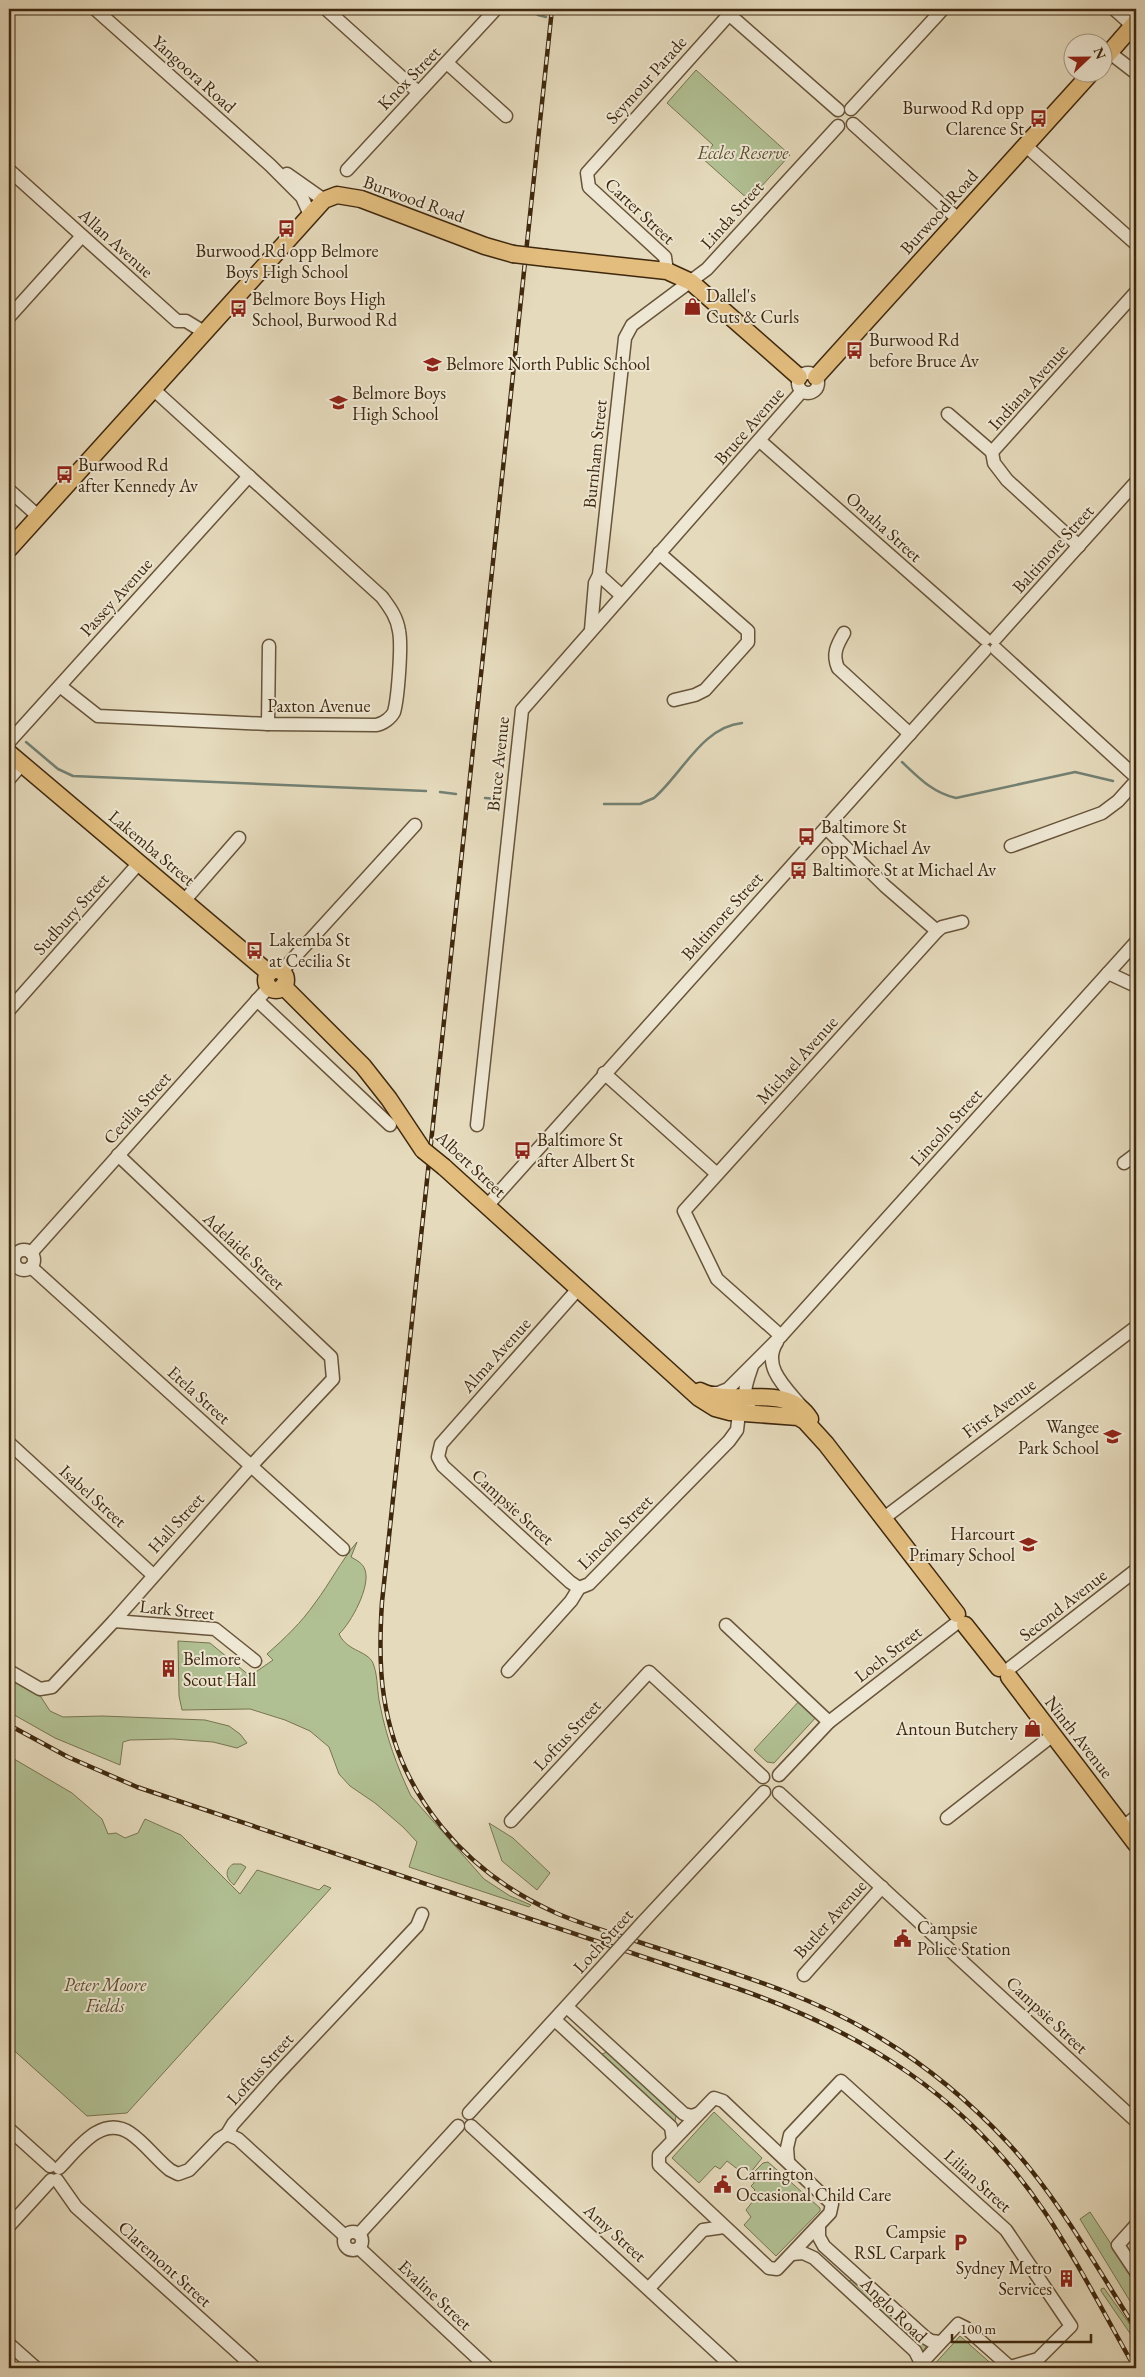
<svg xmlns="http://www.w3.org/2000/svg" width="1145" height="2377" font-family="'EB Garamond',serif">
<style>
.green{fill:#b1c093;stroke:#787450}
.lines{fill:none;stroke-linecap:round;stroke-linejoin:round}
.stream{stroke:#738072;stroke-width:2.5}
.minor-casing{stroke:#68543a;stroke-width:15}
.major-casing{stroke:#3f280e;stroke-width:19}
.minor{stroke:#eee7d3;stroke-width:12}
.major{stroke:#e2bd7e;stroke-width:16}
.rail-casing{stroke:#3f280e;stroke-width:4.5}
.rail{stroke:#eee7d3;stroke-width:2.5;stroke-dasharray:8;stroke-linecap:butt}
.minor-bridge-casing{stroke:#68543a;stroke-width:15;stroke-linecap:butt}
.major-bridge-casing{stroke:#3f280e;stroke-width:19;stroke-linecap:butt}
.minor-bridge{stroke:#eee7d3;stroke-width:12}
.major-bridge{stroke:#e2bd7e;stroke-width:16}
.labels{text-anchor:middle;stroke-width:4;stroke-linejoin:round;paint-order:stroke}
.street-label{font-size:18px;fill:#3f280e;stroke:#eee7d3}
.poi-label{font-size:18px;fill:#3f280e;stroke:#eee7d3;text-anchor:start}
.park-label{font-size:18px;font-style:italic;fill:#5c4e2f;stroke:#eee7d3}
</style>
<rect width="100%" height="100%" fill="#e5dabc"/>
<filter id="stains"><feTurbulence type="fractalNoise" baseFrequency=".004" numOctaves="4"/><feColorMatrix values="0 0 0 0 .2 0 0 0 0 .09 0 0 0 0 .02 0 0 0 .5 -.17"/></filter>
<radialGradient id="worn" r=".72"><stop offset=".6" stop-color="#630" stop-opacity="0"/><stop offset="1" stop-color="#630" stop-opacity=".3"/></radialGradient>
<g class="green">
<polygon points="696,70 790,155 749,200 702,158 713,145 667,103"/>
<path d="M357,1542L351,1557C356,1560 363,1563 365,1570C371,1586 351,1623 339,1634C348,1653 370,1650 374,1666C378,1678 377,1692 380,1705C386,1736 397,1767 411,1796L484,1879L510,1896L531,1905L529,1907L409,1867L417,1842L403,1827L375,1803L350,1786L339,1774L329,1747L310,1731L285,1720L250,1709L182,1710L179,1696L178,1641L210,1643L250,1676L273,1660L267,1654C285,1638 301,1623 315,1603C330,1583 341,1561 357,1542Z"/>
<polygon points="9,1679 41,1697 50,1711 63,1717 102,1716 205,1720 229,1726 240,1734 247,1743 237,1748 213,1742 173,1739 130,1740 123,1742 120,1765 55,1738 9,1712"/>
<polygon points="801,1699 818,1715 774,1763 767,1762 754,1750"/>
<polygon points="9,1756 72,1793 102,1819 108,1834 116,1833 125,1838 138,1833 145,1819 181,1835 240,1894 257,1870 319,1890 324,1885 331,1888 127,2113 87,2116 9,2046"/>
<polygon points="489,1823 513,1838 550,1873 537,1890 502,1861"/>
<path d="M233,1864H241L246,1867L234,1885C226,1879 224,1870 233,1864Z"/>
<polygon points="607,2052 676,2116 675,2122 602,2057 602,2054"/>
<polygon points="714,2112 762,2158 751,2172 746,2170 745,2166 740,2171 727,2161 720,2169 715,2166 699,2183 672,2158"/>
<polygon points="768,2162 820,2208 820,2211 776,2256 744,2225 751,2217 746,2210 753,2201 749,2197 755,2190 751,2186 754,2183 753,2173 763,2163"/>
<polygon points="1090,2212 1136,2282 1136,2290 1132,2293 1136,2299 1136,2311 1080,2219"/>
<polygon points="854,2278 928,2344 922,2353 849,2284 849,2281"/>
<polygon points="1104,2288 1136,2333 1136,2342 1101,2291 1101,2289"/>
<polygon points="960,2336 996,2368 931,2368"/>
</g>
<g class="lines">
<g class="stream">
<polyline points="528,9 538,15 546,17"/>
<polyline points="26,742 58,769 73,776 426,791"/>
<path d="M902,762C919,778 933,793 956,798L1075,772L1113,781"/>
<polyline points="440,792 456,794"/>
<polyline points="485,798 498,799"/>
<path d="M604,804H640L654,798C682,774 702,727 742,723"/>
</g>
<defs>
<g id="minor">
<polyline points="95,9 270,165 302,197 310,215"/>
<polyline points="326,9 418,92"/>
<polyline points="723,9 838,110"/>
<polyline points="1114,9 1133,26"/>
<polyline points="1110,53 1136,73"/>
<polyline points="447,63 506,116"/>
<polyline points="851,109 943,9"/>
<polyline points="853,124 959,220"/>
<polyline points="1026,146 1136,244"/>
<polyline points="9,170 177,321 186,321 204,332"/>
<polyline points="347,170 496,9"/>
<polyline points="287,174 324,200"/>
<polyline points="667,271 665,257 589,187 587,173 734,9"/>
<polyline points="9,317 82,236"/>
<circle cx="808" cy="383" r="10"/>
<polyline points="948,414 992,452"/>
<polyline points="760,441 985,639"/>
<polyline points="9,490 38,516"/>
<polyline points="1079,546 1007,480 994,463 992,452 1136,292"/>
<polyline points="659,553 748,631 748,642 705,690 695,695 674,700"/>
<polyline points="599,575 621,595"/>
<polyline points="591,630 595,583 599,575 625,338 632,325 707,269 838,126"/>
<path d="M844,633C837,645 832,654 838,668L910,734"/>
<polyline points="995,639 1136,482"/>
<polyline points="996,649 1136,777"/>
<path d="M60,686L98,716L268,724L376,725C383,724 391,718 394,712C398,698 402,645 399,631C397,617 390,608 382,597L153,389"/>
<polyline points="268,724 269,646"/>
<polyline points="9,742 249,476"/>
<polyline points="9,779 22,764"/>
<polyline points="826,828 885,886 937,931"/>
<polyline points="1011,846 1102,813 1118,801 1136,781"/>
<polyline points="184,901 239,838"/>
<polyline points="281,972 415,825"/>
<polyline points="1108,973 1136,986"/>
<polyline points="257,1000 390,1125"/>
<polyline points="9,1010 139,863"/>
<polyline points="604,1073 717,1174"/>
<polyline points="477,1125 522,710 802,391"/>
<polyline points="1124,1163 1136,1154"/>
<polyline points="487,1206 985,650"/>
<circle cx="24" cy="1260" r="10"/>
<polyline points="31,1253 269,987"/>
<polyline points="31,1267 343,1549"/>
<polyline points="578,1289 441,1444 438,1457 443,1466 455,1477 570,1582 579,1588"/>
<polyline points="781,1336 717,1279 684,1211 937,931 942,927 962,922"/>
<path d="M777,1342C761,1366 786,1388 801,1406"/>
<polyline points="711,1393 718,1393 728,1389 781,1336 1136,942"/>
<path d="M749,1404C741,1393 748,1379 752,1366"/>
<polyline points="9,1443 153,1575"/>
<polyline points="884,1518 1136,1327"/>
<polyline points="114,1621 215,1629 255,1661"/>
<polyline points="726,1625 829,1722"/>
<polyline points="1010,1668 1136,1570"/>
<polyline points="9,1671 40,1689 52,1687 114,1621 251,1466 333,1379 331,1357 118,1155"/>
<polyline points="508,1671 571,1601 579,1588 589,1584 729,1441 737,1430 739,1413"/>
<polyline points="779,1775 829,1722 954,1625"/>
<polyline points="779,1793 1136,2121"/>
<polyline points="947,1818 1053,1735"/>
<polyline points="511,1821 649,1672 763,1777"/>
<polyline points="1123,1827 1136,1817"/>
<polyline points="643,1922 764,1792"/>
<polyline points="804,1975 882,1887"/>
<polyline points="567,2007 684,2114 692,2116 697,2114"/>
<polyline points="555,2020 671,2127 673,2140"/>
<polygon points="714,2098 723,2101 832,2204 830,2213 777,2269 769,2268 659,2165 659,2155"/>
<polyline points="469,2113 606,1963"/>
<polyline points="471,2126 734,2368"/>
<polyline points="9,2129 50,2166"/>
<polyline points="227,2134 238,2139 345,2236"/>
<polyline points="788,2161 787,2148 790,2135 841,2081 1006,2230 1071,2326 1038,2359 1010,2367"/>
<path d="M59,2168C77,2150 101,2114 130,2133C145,2143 156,2159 170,2170L178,2174L189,2170L219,2139L227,2134L233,2124L274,2078L417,1926L422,1914"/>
<polyline points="57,2180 76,2207 255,2368"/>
<polyline points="819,2225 819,2237 824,2246 926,2338 931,2341 940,2342"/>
<polyline points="1136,2225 1118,2245 1136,2272"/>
<polyline points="9,2226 51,2180"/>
<circle cx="353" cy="2241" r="9"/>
<polyline points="359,2234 458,2126"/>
<polyline points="359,2248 488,2368"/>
<polyline points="792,2254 803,2253 814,2258 915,2351 921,2363"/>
<polyline points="649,2288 703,2230 724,2227"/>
<polyline points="9,2344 36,2368"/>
<polyline points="917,2368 958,2324 966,2328 1011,2368"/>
</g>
<g id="major">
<polyline points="1102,61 1136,22"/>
<polyline points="547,258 667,271 691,282 799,377"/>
<polyline points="816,377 1092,72"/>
<polyline points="9,549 324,200 337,195 361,199 485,246 513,254"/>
<polyline points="9,753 269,973"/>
<circle cx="276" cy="980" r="10"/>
<polyline points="283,986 363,1066 389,1099 423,1150"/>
<polyline points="444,1167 699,1398 715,1408 730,1412 798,1417 805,1421 826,1444 957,1614"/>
<path d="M700,1391C733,1408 787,1381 810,1419"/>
<polyline points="965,1625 999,1668"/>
<polyline points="1009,1677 1136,1844"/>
</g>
</defs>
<use href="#minor" class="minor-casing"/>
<use href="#major" class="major-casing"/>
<use href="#minor" class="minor"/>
<use href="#major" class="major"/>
<defs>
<g id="rail">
<path d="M552,9L382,1602C380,1633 379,1666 384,1697C399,1796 466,1873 556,1913C581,1924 609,1932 636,1941C719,1969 807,1992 882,2039C928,2067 971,2103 1008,2143C1057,2196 1097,2268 1136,2329"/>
<path d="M9,1725L68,1757L137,1787L736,1988C865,2033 966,2096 1044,2211C1078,2261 1105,2316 1135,2368"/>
</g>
</defs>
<use href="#rail" class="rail-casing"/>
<use href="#rail" class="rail"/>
<defs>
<polyline id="minor-bridge" points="606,1963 643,1922"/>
<g id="major-bridge">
<polyline points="513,254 547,258"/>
<polyline points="423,1150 444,1167"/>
</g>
</defs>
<use href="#minor-bridge" class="minor-bridge-casing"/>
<use href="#major-bridge" class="major-bridge-casing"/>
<use href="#minor-bridge" class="minor-bridge"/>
<use href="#major-bridge" class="major-bridge"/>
</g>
<defs>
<symbol id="bus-bare" viewBox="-9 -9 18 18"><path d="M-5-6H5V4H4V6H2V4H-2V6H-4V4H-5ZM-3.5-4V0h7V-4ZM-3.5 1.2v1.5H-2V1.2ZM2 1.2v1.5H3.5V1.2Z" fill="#8f2418" stroke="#eee7d3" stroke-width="2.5" paint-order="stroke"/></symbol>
<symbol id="shop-bare" viewBox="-9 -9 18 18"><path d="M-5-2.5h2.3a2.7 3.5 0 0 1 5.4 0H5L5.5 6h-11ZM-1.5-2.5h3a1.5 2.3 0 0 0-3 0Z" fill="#8f2418" stroke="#eee7d3" stroke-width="2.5" paint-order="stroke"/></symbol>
<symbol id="school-bare" viewBox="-9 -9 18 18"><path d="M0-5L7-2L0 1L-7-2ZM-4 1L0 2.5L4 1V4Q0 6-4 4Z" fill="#8f2418" stroke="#eee7d3" stroke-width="2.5" paint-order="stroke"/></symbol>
<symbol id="building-bare" viewBox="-9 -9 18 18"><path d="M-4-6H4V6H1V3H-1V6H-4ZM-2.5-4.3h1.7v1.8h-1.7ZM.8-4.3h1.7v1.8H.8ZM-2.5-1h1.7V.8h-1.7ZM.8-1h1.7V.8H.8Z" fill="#8f2418" stroke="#eee7d3" stroke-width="2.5" paint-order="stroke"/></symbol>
<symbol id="civic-bare" viewBox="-9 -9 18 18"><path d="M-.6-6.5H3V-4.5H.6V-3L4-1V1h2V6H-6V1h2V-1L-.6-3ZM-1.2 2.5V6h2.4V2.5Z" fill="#8f2418" stroke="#eee7d3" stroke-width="2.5" paint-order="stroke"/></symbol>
<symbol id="parking-bare" viewBox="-9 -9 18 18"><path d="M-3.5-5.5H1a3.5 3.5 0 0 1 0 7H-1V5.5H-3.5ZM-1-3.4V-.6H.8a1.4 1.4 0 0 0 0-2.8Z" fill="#8f2418" stroke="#eee7d3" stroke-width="2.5" paint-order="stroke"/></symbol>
</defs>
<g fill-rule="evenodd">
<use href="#bus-bare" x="1026" y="106" width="25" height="25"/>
<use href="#bus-bare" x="274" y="216" width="25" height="25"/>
<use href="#shop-bare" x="680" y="294" width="25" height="25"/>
<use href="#bus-bare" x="226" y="296" width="25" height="25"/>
<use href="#bus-bare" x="842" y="338" width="25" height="25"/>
<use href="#school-bare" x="420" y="352" width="25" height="25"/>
<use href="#school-bare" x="326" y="390" width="25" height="25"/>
<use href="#bus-bare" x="52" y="462" width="25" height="25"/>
<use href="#bus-bare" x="794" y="824" width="25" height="25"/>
<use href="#bus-bare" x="786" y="858" width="25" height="25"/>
<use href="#bus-bare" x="242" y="938" width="25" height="25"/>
<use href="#bus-bare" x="510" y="1138" width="25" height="25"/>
<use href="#school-bare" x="1100" y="1424" width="25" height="25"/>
<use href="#school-bare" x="1016" y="1532" width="25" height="25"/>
<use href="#building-bare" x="156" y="1656" width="25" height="25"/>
<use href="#shop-bare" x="1020" y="1716" width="25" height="25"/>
<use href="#civic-bare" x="890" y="1926" width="25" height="25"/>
<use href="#civic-bare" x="710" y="2172" width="25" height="25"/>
<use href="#parking-bare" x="948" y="2230" width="25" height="25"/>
<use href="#building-bare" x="1054" y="2266" width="25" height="25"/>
</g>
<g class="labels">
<g class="street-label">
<text transform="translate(194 74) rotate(42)" y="6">Yangoora Road</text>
<text transform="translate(409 78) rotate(-46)" y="6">Knox Street</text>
<text transform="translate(646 80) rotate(-48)" y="6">Seymour Parade</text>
<text transform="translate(414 199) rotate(20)" y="6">Burwood Road</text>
<text transform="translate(640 211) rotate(43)" y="6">Carter Street</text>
<text transform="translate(939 212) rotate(-48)" y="6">Burwood Road</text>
<text transform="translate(732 215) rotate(-48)" y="6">Linda Street</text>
<text transform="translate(116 243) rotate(42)" y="6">Allan Avenue</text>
<text transform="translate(1028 387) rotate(-48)" y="6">Indiana Avenue</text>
<text transform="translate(749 426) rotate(-49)" y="6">Bruce Avenue</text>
<text transform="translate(595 454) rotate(-84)" y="6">Burnham Street</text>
<text transform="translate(884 527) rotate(42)" y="6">Omaha Street</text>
<text transform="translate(1053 549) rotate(-48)" y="6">Baltimore Street</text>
<text transform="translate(116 597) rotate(-48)" y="6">Passey Avenue</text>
<text x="319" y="712">Paxton Avenue</text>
<text transform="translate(498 764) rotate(-84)" y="6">Bruce Avenue</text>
<text transform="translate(152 848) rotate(40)" y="6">Lakemba Street</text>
<text transform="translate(71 914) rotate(-48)" y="6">Sudbury Street</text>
<text transform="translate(722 916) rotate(-48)" y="6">Baltimore Street</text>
<text transform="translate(797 1060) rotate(-48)" y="6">Michael Avenue</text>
<text transform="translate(137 1108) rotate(-48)" y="6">Cecilia Street</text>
<text transform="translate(946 1127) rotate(-48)" y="6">Lincoln Street</text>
<text transform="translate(471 1164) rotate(43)" y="6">Albert Street</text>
<text transform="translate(244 1251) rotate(43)" y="6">Adelaide Street</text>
<text transform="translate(496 1355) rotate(-48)" y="6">Alma Avenue</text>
<text transform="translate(199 1395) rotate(42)" y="6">Etela Street</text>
<text transform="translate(999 1408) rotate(-37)" y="6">First Avenue</text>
<text transform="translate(93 1496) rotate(42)" y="6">Isabel Street</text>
<text transform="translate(513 1507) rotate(42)" y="6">Campsie Street</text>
<text transform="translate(176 1523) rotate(-48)" y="6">Hall Street</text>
<text transform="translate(615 1532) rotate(-45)" y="6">Lincoln Street</text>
<text transform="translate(1063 1605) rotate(-38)" y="6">Second Avenue</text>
<text transform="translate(177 1610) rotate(6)" y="6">Lark Street</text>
<text transform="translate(888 1654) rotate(-38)" y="6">Loch Street</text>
<text transform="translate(567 1735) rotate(-47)" y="6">Loftus Street</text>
<text transform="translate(1079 1737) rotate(52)" y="6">Ninth Avenue</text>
<text transform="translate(830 1919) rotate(-48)" y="6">Butler Avenue</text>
<text transform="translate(603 1941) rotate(-48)" y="6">Loch Street</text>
<text transform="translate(1047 2015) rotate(43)" y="6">Campsie Street</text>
<text transform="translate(260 2069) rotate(-48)" y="6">Loftus Street</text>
<text transform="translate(978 2181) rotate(42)" y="6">Lilian Street</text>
<text transform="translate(615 2233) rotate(42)" y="6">Amy Street</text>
<text transform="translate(165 2264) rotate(42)" y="6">Claremont Street</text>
<text transform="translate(435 2295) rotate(43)" y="6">Evaline Street</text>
<text transform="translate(894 2310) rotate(44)" y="6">Anglo Road</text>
</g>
<g class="poi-label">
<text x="1024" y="114" text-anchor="end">Burwood Rd opp<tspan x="1024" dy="21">Clarence St</tspan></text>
<text x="287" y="257" text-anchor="middle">Burwood Rd opp Belmore<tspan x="287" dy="21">Boys High School</tspan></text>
<text x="706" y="302">Dallel's<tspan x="706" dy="21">Cuts &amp; Curls</tspan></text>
<text x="252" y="305">Belmore Boys High<tspan x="252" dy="21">School, Burwood Rd</tspan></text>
<text x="869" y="346">Burwood Rd<tspan x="869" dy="21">before Bruce Av</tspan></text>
<text x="446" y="370">Belmore North Public School</text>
<text x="352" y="399">Belmore Boys<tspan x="352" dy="21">High School</tspan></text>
<text x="78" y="471">Burwood Rd<tspan x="78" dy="21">after Kennedy Av</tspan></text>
<text x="821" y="833">Baltimore St<tspan x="821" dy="21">opp Michael Av</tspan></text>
<text x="812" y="876">Baltimore St at Michael Av</text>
<text x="269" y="946">Lakemba St<tspan x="269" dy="21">at Cecilia St</tspan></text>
<text x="537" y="1146">Baltimore St<tspan x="537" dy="21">after Albert St</tspan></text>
<text x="1099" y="1433" text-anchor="end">Wangee<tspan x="1099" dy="21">Park School</tspan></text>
<text x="1015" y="1540" text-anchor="end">Harcourt<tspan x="1015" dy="21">Primary School</tspan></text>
<text x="183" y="1665">Belmore<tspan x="183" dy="21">Scout Hall</tspan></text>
<text x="1018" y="1735" text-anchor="end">Antoun Butchery</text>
<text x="917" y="1934">Campsie<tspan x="917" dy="21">Police Station</tspan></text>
<text x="736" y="2180">Carrington<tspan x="736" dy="21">Occasional Child Care</tspan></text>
<text x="946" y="2238" text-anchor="end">Campsie<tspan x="946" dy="21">RSL Carpark</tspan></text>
<text x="1052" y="2274" text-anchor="end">Sydney Metro<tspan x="1052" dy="21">Services</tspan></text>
</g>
<g class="park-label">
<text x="743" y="159">Eccles Reserve</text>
<text x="105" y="1991">Peter Moore<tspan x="105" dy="21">Fields</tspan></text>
</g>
</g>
<rect width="1145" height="2377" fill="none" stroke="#e5dabc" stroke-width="30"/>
<rect x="10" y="10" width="1125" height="2357" fill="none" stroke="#3f280e" stroke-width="2.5"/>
<rect x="15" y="15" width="1115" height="2347" fill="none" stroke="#3f280e"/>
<g transform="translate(1088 58) rotate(68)"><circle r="24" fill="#eee7d3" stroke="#a89b84"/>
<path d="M0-4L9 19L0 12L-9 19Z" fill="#8f2418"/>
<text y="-8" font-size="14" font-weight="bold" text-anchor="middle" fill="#3f280e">N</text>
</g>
<path d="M952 2334v8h139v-8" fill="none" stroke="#3f280e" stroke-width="2.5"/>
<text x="960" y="2334" font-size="15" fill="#3f280e" stroke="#eee7d3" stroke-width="4" paint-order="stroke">100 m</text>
<rect width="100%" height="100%" filter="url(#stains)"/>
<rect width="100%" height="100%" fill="url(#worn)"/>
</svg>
